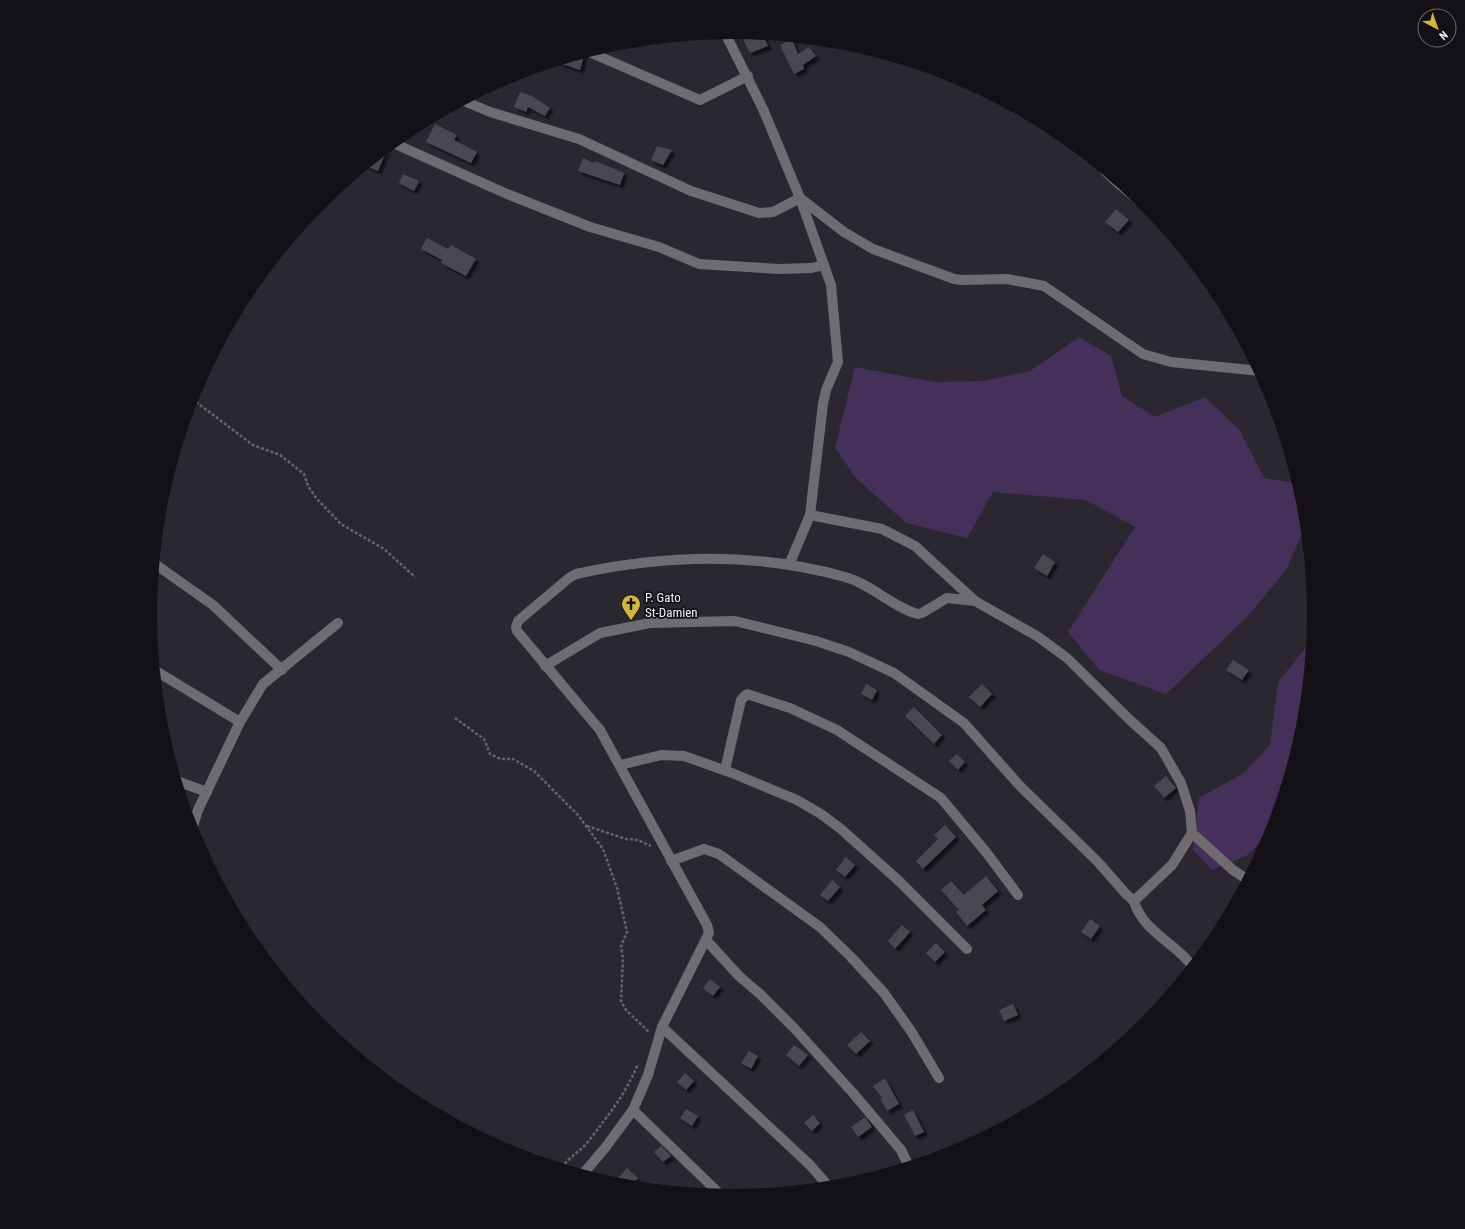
<svg xmlns="http://www.w3.org/2000/svg" width="1465" height="1229" font-family="'Roboto Condensed',sans-serif">
<style>
.green{fill:#45305a}
.building{fill:#4a4650;filter:url(#shadow)}
.lines{fill:none;stroke-linecap:round;stroke-linejoin:round}
.path{stroke:#67636b;stroke-width:2.5;stroke-dasharray:3 2;stroke-linecap:butt}
.minor{stroke:#6e6c71;stroke-width:10}
.labels{text-anchor:middle;stroke-width:3.5;stroke-linejoin:round;paint-order:stroke}
.poi-label{font-size:13px;fill:#f2eff5;stroke:#131115;text-anchor:start}
</style>
<defs>
<filter id="shadow"><feDropShadow dx="3.5" dy="3.5" stdDeviation="1" flood-color="#0009"/></filter>
</defs>
<rect width="100%" height="100%" fill="#2b2730"/>
<g class="green">
<polygon points="1079,337 1111,356 1122,396 1155,417 1205,397 1239,429 1264,478 1298,483 1304,501 1306,525 1286,570 1248,616 1166,694 1099,670 1068,632 1135,527 1086,500 993,492 967,538 906,523 856,478 835,448 855,367 935,382 983,381 1030,371"/>
<polygon points="1313,639 1304,728 1273,831 1246,856 1212,870 1193,850 1199,798 1244,773 1270,745 1278,682"/>
</g>
<g class="building">
<polygon points="753,34 763,35 768,46 750,53 742,37"/>
<polygon points="792,39 798,54 809,47 816,56 803,65 804,69 794,74 780,45"/>
<polygon points="583,54 584,56 580,70 556,62"/>
<polygon points="520,92 532,96 550,108 545,116 528,107 526,112 514,107"/>
<polygon points="435,124 457,135 454,140 477,152 471,163 426,142"/>
<polygon points="657,146 672,150 663,165 651,160"/>
<polygon points="388,147 378,171 366,166 371,162"/>
<polygon points="583,158 594,163 595,161 624,173 620,185 578,171"/>
<polygon points="403,174 419,181 414,191 399,183"/>
<polygon points="1116,209 1129,220 1118,232 1105,222"/>
<polygon points="427,238 448,249 451,245 476,259 466,276 441,263 442,260 421,249"/>
<polygon points="1043,554 1055,562 1047,576 1034,568"/>
<polygon points="1233,660 1249,670 1242,680 1226,670"/>
<polygon points="866,684 877,690 872,700 861,694"/>
<polygon points="982,684 992,694 980,707 969,697"/>
<polygon points="914,707 942,735 934,744 905,716"/>
<polygon points="957,754 965,762 958,770 949,761"/>
<polygon points="1166,776 1176,788 1164,798 1154,786"/>
<polygon points="945,825 956,837 923,869 916,861 938,839 934,835"/>
<polygon points="846,857 855,865 845,877 836,870"/>
<polygon points="986,876 998,891 982,905 986,910 967,926 956,912 959,910 941,890 951,881 964,895"/>
<polygon points="832,880 840,887 828,901 820,895"/>
<polygon points="1090,919 1100,926 1091,939 1081,932"/>
<polygon points="902,925 910,932 895,949 888,941"/>
<polygon points="936,943 945,952 935,962 926,953"/>
<polygon points="710,979 720,987 713,996 703,988"/>
<polygon points="1013,1004 1018,1015 1004,1021 999,1010"/>
<polygon points="861,1032 870,1041 856,1054 847,1045"/>
<polygon points="794,1045 808,1055 799,1066 786,1055"/>
<polygon points="749,1051 758,1056 751,1069 741,1063"/>
<polygon points="685,1073 694,1081 686,1090 677,1082"/>
<polygon points="885,1078 899,1104 887,1111 880,1098 882,1098 873,1086"/>
<polygon points="686,1109 698,1116 692,1126 680,1118"/>
<polygon points="913,1110 924,1132 915,1136 904,1115"/>
<polygon points="813,1115 820,1123 812,1131 804,1123"/>
<polygon points="865,1117 872,1127 858,1137 851,1127"/>
<polygon points="661,1146 671,1156 663,1162 654,1152"/>
<polygon points="627,1168 638,1178 630,1187 618,1178"/>
</g>
<g class="lines">
<g class="path">
<polyline points="192,399 253,445 280,455 304,474 308,486 316,498 341,524 384,549 415,577"/>
<polyline points="455,718 484,739 490,754 501,759 513,759 534,771 578,815 603,849 617,888 627,932 621,946 623,959 621,1001 626,1010 649,1032"/>
<polyline points="587,826 626,839 638,840 651,846"/>
<path d="M562,1168C568,1157 580,1152 588,1142C609,1114 624,1097 638,1064"/>
</g>
<g class="minor">
<polyline points="725,33 763,109 800,198 831,285 838,362 826,390 823,404 810,515 789,565"/>
<polyline points="589,52 700,100 748,76"/>
<polyline points="464,101 490,112 579,139 691,191 759,213 773,212 800,198 844,232 873,249 954,279 961,280 1007,279 1044,286 1143,354 1171,362 1260,371"/>
<polyline points="393,143 507,194 590,227 659,247 699,264 780,269 811,268 824,265"/>
<polyline points="1105,171 1120,185 1150,210"/>
<path d="M810,515L882,529L915,546L975,601L1037,636L1067,658L1130,720L1161,748L1181,783L1190,811L1192,833L1172,865L1134,901C1142,931 1176,943 1193,967"/>
<polyline points="155,564 213,605 282,670"/>
<polyline points="545,666 600,633 650,623 735,621 816,641 849,652 894,673 964,723 1020,786 1098,862 1126,894 1134,901"/>
<polyline points="156,671 240,722"/>
<polyline points="620,765 661,755 684,756 732,773 797,800 821,814 841,829 899,881 967,949"/>
<polyline points="725,770 741,700 747,694 790,708 837,730 941,798 986,852 1018,895"/>
<polyline points="177,781 207,792"/>
<polyline points="192,829 198,810 240,722 263,684 338,623"/>
<polyline points="1192,833 1233,870 1248,880"/>
<polyline points="671,861 704,849 719,854 820,927 851,957 884,993 911,1031 939,1078"/>
<polyline points="706,940 739,976 760,994 795,1029 853,1093 901,1150 909,1167"/>
<polyline points="662,1027 810,1165 829,1187"/>
<polyline points="633,1110 722,1196"/>
<path d="M582,1175L605,1148L633,1110L648,1075L662,1027L709,933L707,925L600,730L517,631L516,627L518,621L569,578L576,574C664,555 757,552 845,577C871,584 892,607 918,614L922,613L947,598L975,601"/>
</g>
</g>
<defs>
<symbol id="church-pin" viewBox="-11 -11 22 30"><path d="M0 17L-7.5 6A9.5 9.5 0 1 1 7.5 6Z" fill="#d3b635" stroke="#131115"/><path d="M-1.2-6h2.4v3.5h3.3v2.4h-3.3V6h-2.4V-.1h-3.3v-2.4h3.3Z" fill="#111"/></symbol>
</defs>
<g fill-rule="evenodd">
<use href="#church-pin" x="620" y="593" width="22" height="30"/>
</g>
<g class="labels">
<g class="poi-label">
<text x="645" y="602">P. Gato<tspan x="645" dy="15">St-Damien</tspan></text>
</g>
</g>
<path d="M0 0H1465V1229H0ZM157 614a575 575 0 1 1 1150 0a575 575 0 1 1-1150 0Z" fill="#131115" fill-rule="evenodd"/>
<g transform="translate(1437 28) rotate(139)"><circle r="19" fill="#131115" stroke="#6c6a6f"/>
<path d="M0-3L7 15L0 10L-7 15Z" fill="#d3b635"/>
<text y="-6" font-size="11" font-weight="bold" text-anchor="middle" fill="#f2eff5">N</text>
</g>
</svg>
